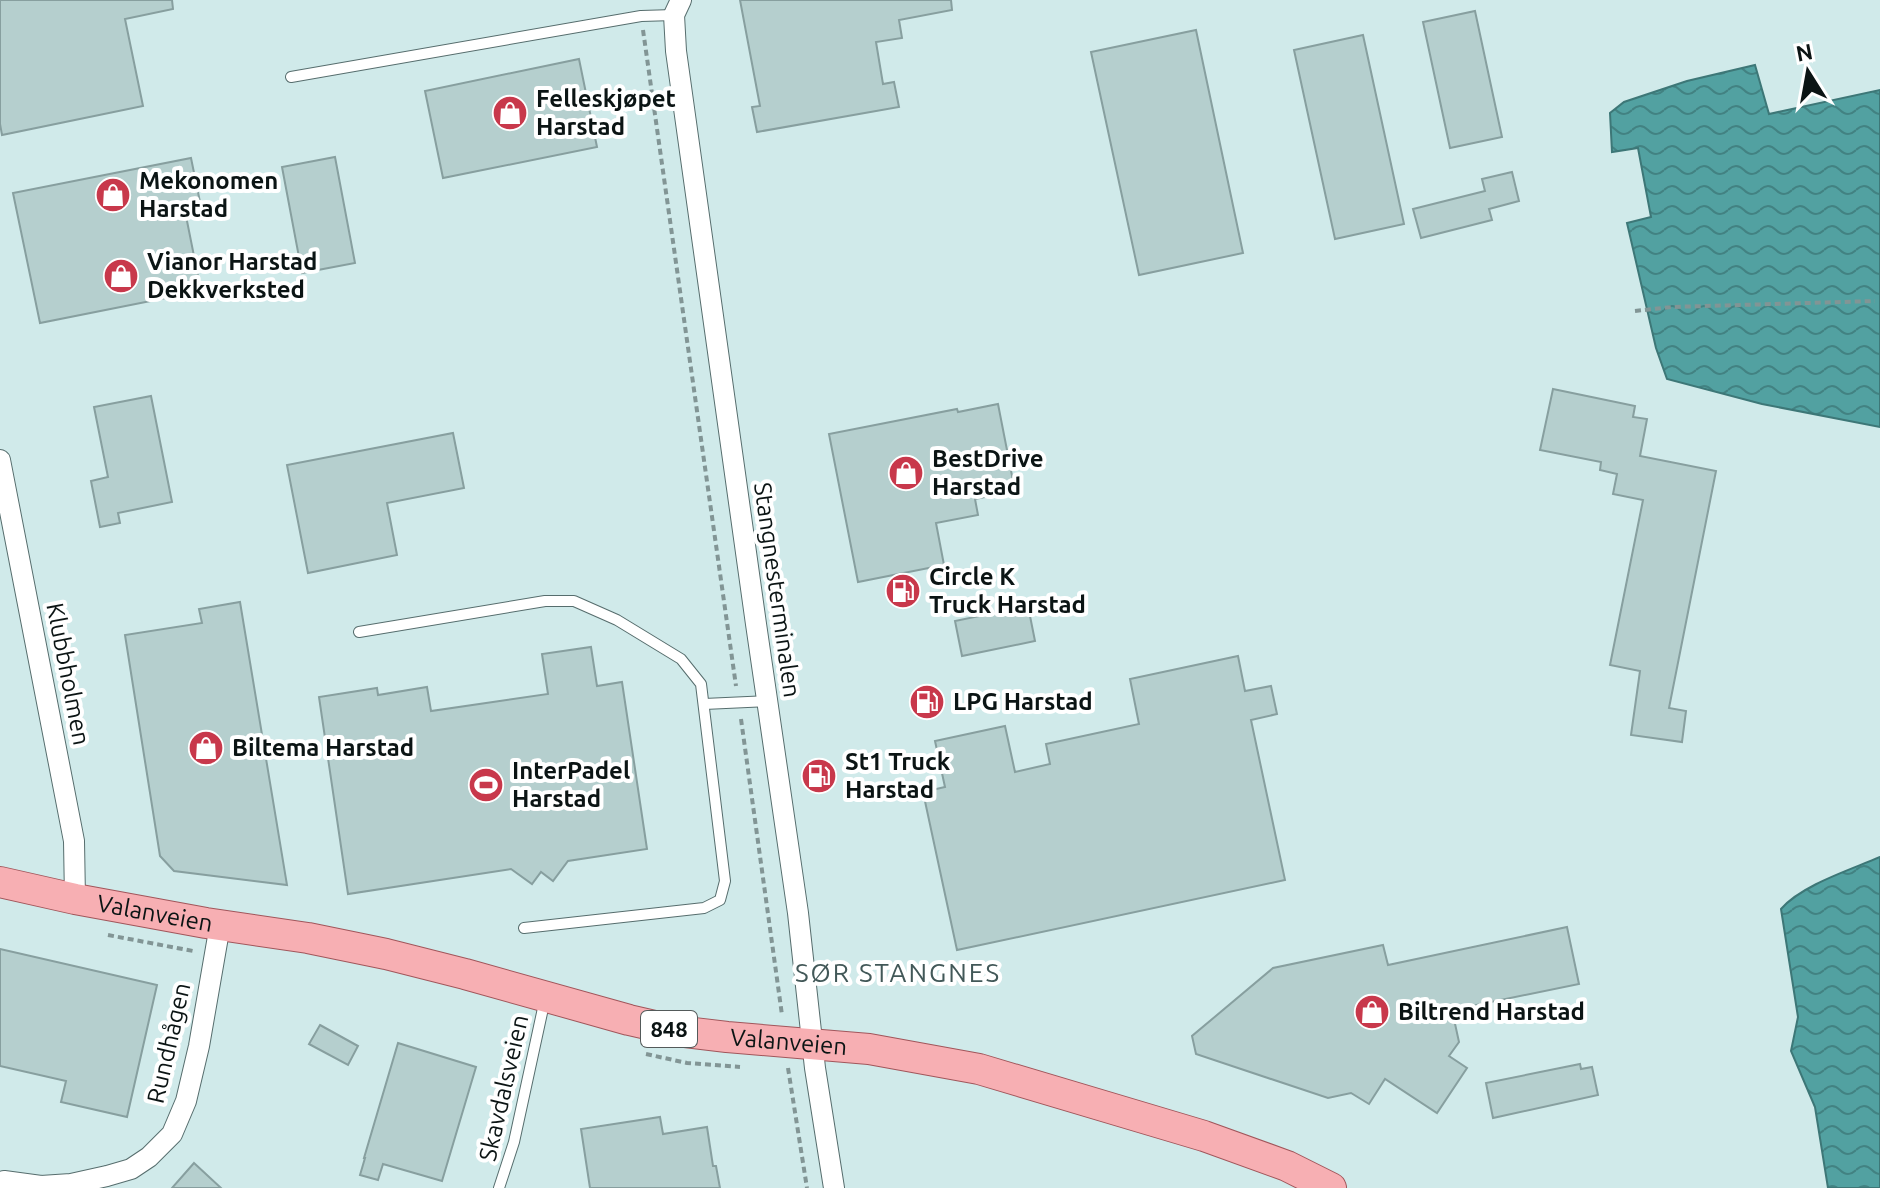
<svg xmlns="http://www.w3.org/2000/svg" width="1880" height="1188" font-family="Ubuntu,sans-serif">
<style>
.water{fill:url(#water-waves);stroke:#3d7777;stroke-width:2}
.building{fill:#b5cfce;stroke:#879f9f;stroke-width:2}
.lines{fill:none;stroke-linecap:round;stroke-linejoin:round}
.service-casing{stroke:#566d6d;stroke-width:12}
.minor-casing{stroke:#566d6d;stroke-width:22}
.primary-casing{stroke:#a1565b;stroke-width:32}
.path{stroke:#829595;stroke-width:4;stroke-dasharray:6 4;stroke-linecap:butt}
.service{stroke:#fff;stroke-width:10}
.minor{stroke:#fff;stroke-width:20}
.primary{stroke:#f7afb3;stroke-width:30}
.labels{text-anchor:middle;stroke-width:8;stroke-linejoin:round;paint-order:stroke}
.shield{fill:#fff;stroke:#545a5a;stroke-width:2}
.shield-label{font-size:22px;font-weight:bold;fill:#0b1414}
.poi-label{font-size:24px;font-weight:bold;fill:#0b1414;stroke:#fff;text-anchor:start}
.street-label{font-size:24px;fill:#0b1414;stroke:#fff}
.neighbourhood-label{font-size:26px;letter-spacing:2px;fill:#425858;stroke:#fff}
</style>
<defs>
<pattern id="water-waves" width="16" height="10" patternUnits="userSpaceOnUse" patternTransform="scale(2)"><rect width="16" height="10" fill="#52a1a1"/><path d="M0 5q4-4 8 0t8 0" fill="none" stroke="#428282"/></pattern>
</defs>
<rect width="100%" height="100%" fill="#d0eaea"/>
<g class="water">
<polygon points="1755,65 1769,114 1880,90 1880,427 1762,404 1667,379 1656,348 1627,223 1651,217 1638,148 1612,152 1610,113 1624,102 1687,81"/>
<path d="M1880,857V1188H1828L1815,1107L1791,1051L1798,1017L1781,909C1802,885 1850,870 1880,857Z"/>
</g>
<g class="building">
<polygon points="0,0 172,0 173,9 125,19 143,106 2,135 0,124"/>
<polygon points="740,0 951,0 952,10 899,20 902,38 876,42 883,84 894,82 899,107 757,132 752,107 760,106"/>
<polygon points="1475,11 1502,137 1450,148 1423,22"/>
<polygon points="1196,30 1243,253 1139,275 1091,52"/>
<polygon points="1363,35 1404,224 1335,239 1294,50"/>
<polygon points="579,59 597,147 443,178 425,91"/>
<polygon points="335,157 355,263 302,273 282,167"/>
<polygon points="191,158 200,202 184,206 201,291 40,323 13,193"/>
<polygon points="1512,172 1519,201 1489,209 1492,220 1421,238 1413,209 1485,191 1482,179"/>
<polygon points="1553,389 1635,406 1633,417 1647,419 1640,456 1716,471 1669,708 1686,711 1682,742 1631,735 1640,671 1610,665 1643,500 1613,494 1617,474 1600,470 1601,462 1540,450"/>
<polygon points="151,396 172,502 118,513 120,523 100,527 91,481 108,477 94,407"/>
<polygon points="998,404 1015,491 975,499 978,515 936,523 944,565 858,582 829,434 957,409 958,412"/>
<polygon points="453,433 464,488 387,503 397,555 308,573 287,465"/>
<polygon points="240,602 287,885 174,871 160,856 125,635 202,623 199,609"/>
<polygon points="1028,606 1035,641 962,656 955,621"/>
<polygon points="591,647 597,686 622,682 647,849 568,861 553,881 541,872 532,884 511,869 348,894 319,697 377,688 378,695 427,687 431,711 548,694 542,654"/>
<polygon points="1238,656 1245,691 1271,686 1277,714 1251,720 1285,880 957,950 923,792 945,787 935,741 1005,726 1015,772 1050,764 1046,744 1139,724 1130,679"/>
<polygon points="1567,927 1579,984 1452,1010 1459,1042 1449,1056 1467,1068 1437,1113 1385,1079 1369,1104 1351,1093 1328,1098 1196,1054 1192,1036 1273,968 1383,945 1388,965"/>
<polygon points="0,949 157,985 127,1117 61,1102 66,1081 0,1066"/>
<polygon points="320,1025 358,1046 348,1065 309,1044"/>
<polygon points="398,1043 476,1067 442,1181 383,1164 378,1180 360,1175 365,1158 364,1158"/>
<polygon points="1580,1064 1581,1069 1592,1067 1598,1095 1493,1118 1486,1083"/>
<polygon points="660,1117 663,1134 707,1127 713,1166 716,1166 720,1188 590,1188 581,1129"/>
<polygon points="194,1163 221,1188 172,1188"/>
</g>
<g class="lines">
<defs>
<g id="service">
<polyline points="291,77 641,16 674,15"/>
<polyline points="359,632 545,601 574,601 617,620 681,659 701,684 725,881 720,900 704,908 524,928"/>
<polyline points="704,704 767,701"/>
<polyline points="499,1188 514,1142 545,999"/>
</g>
<g id="minor">
<polyline points="681,0 674,15 676,51 756,624 798,913 815,1068 834,1188"/>
<polyline points="0,460 74,841 75,899"/>
<polyline points="4,1181 41,1186 71,1184 107,1176 131,1169 149,1157 172,1134 186,1101 199,1046 220,925"/>
</g>
<g id="primary">
<path id="s1" d="M0,882L75,899L206,923L308,938L386,954L465,974L629,1020L677,1031L727,1037L869,1049L979,1069L1204,1136L1287,1166L1331,1188"/>
</g>
</defs>
<use href="#service" class="service-casing"/>
<use href="#minor" class="minor-casing"/>
<use href="#primary" class="primary-casing"/>
<g class="path">
<polyline points="643,30 736,686"/>
<polyline points="1635,311 1672,307 1875,301"/>
<polyline points="741,719 782,1015"/>
<polyline points="108,935 193,951"/>
<polyline points="646,1054 687,1063 740,1067"/>
<polyline points="788,1068 807,1188"/>
</g>
<use href="#service" class="service"/>
<use href="#minor" class="minor"/>
<use href="#primary" class="primary"/>
</g>
<defs>
<symbol id="shop-disc" viewBox="-11 -11 22 22"><circle r="9.5" fill="#c8384b" stroke="#fff"/><path d="M-5-2.5h2.3a2.7 3.5 0 0 1 5.4 0H5L5.5 6h-11ZM-1.5-2.5h3a1.5 2.3 0 0 0-3 0Z" fill="#fff"/></symbol>
<symbol id="fuel-disc" viewBox="-11 -11 22 22"><circle r="9.5" fill="#c8384b" stroke="#fff"/><path d="M-5.5-6h7V0h2V4h1.3V-2.5L3-4.5l.8-.8L6-3V5H2.5V1h-1V6h-7ZM-4.2-4.7v3.2H.2V-4.7Z" fill="#fff"/></symbol>
<symbol id="stadium-disc" viewBox="-11 -11 22 22"><circle r="9.5" fill="#c8384b" stroke="#fff"/><path d="M0-5a6.5 5 0 1 0 0 10a6.5 5 0 1 0 0-10ZM-3.5-1.8h7v3.6h-7Z" fill="#fff"/></symbol>
</defs>
<g fill-rule="evenodd">
<use href="#shop-disc" x="490" y="93" width="40" height="40"/>
<use href="#shop-disc" x="93" y="175" width="40" height="40"/>
<use href="#shop-disc" x="101" y="256" width="40" height="40"/>
<use href="#shop-disc" x="886" y="453" width="40" height="40"/>
<use href="#fuel-disc" x="883" y="571" width="40" height="40"/>
<use href="#fuel-disc" x="907" y="682" width="40" height="40"/>
<use href="#shop-disc" x="186" y="728" width="40" height="40"/>
<use href="#fuel-disc" x="799" y="756" width="40" height="40"/>
<use href="#stadium-disc" x="466" y="765" width="40" height="40"/>
<use href="#shop-disc" x="1352" y="992" width="40" height="40"/>
</g>
<g class="labels">
<rect class="shield" x="641" y="1011" width="56" height="36" rx="6"/>
<g class="shield-label">
<text x="669" y="1037">848</text>
</g>
<g class="poi-label">
<text x="536" y="107">Felleskjøpet<tspan x="536" dy="28">Harstad</tspan></text>
<text x="139" y="189">Mekonomen<tspan x="139" dy="28">Harstad</tspan></text>
<text x="147" y="270">Vianor Harstad<tspan x="147" dy="28">Dekkverksted</tspan></text>
<text x="932" y="467">BestDrive<tspan x="932" dy="28">Harstad</tspan></text>
<text x="929" y="585">Circle K<tspan x="929" dy="28">Truck Harstad</tspan></text>
<text x="953" y="710">LPG Harstad</text>
<text x="232" y="756">Biltema Harstad</text>
<text x="845" y="770">St1 Truck<tspan x="845" dy="28">Harstad</tspan></text>
<text x="512" y="779">InterPadel<tspan x="512" dy="28">Harstad</tspan></text>
<text x="1398" y="1020">Biltrend Harstad</text>
</g>
<g class="street-label">
<text transform="translate(777 590) rotate(82)" y="8">Stangnesterminalen</text>
<text transform="translate(68 674) rotate(79)" y="8">Klubbholmen</text>
<text dy="8" stroke="none"><textPath href="#s1" startOffset="158">Valanveien</textPath></text>
<text dy="8" stroke="none"><textPath href="#s1" startOffset="806">Valanveien</textPath></text>
<text transform="translate(169 1043) rotate(-77)" y="8">Rundhågen</text>
<text transform="translate(504 1088) rotate(-77)" y="8">Skavdalsveien</text>
</g>
<g class="neighbourhood-label">
<text x="898" y="982">SØR STANGNES</text>
</g>
</g>
<g transform="translate(1808 72) rotate(349)" stroke="#ffffff" stroke-width="6" paint-order="stroke">
<path d="M0-6L14 30L0 20L-14 30Z" fill="#0b1414"/>
<text y="-12" font-size="22" font-weight="bold" text-anchor="middle" fill="#0b1414">N</text>
</g>
</svg>
